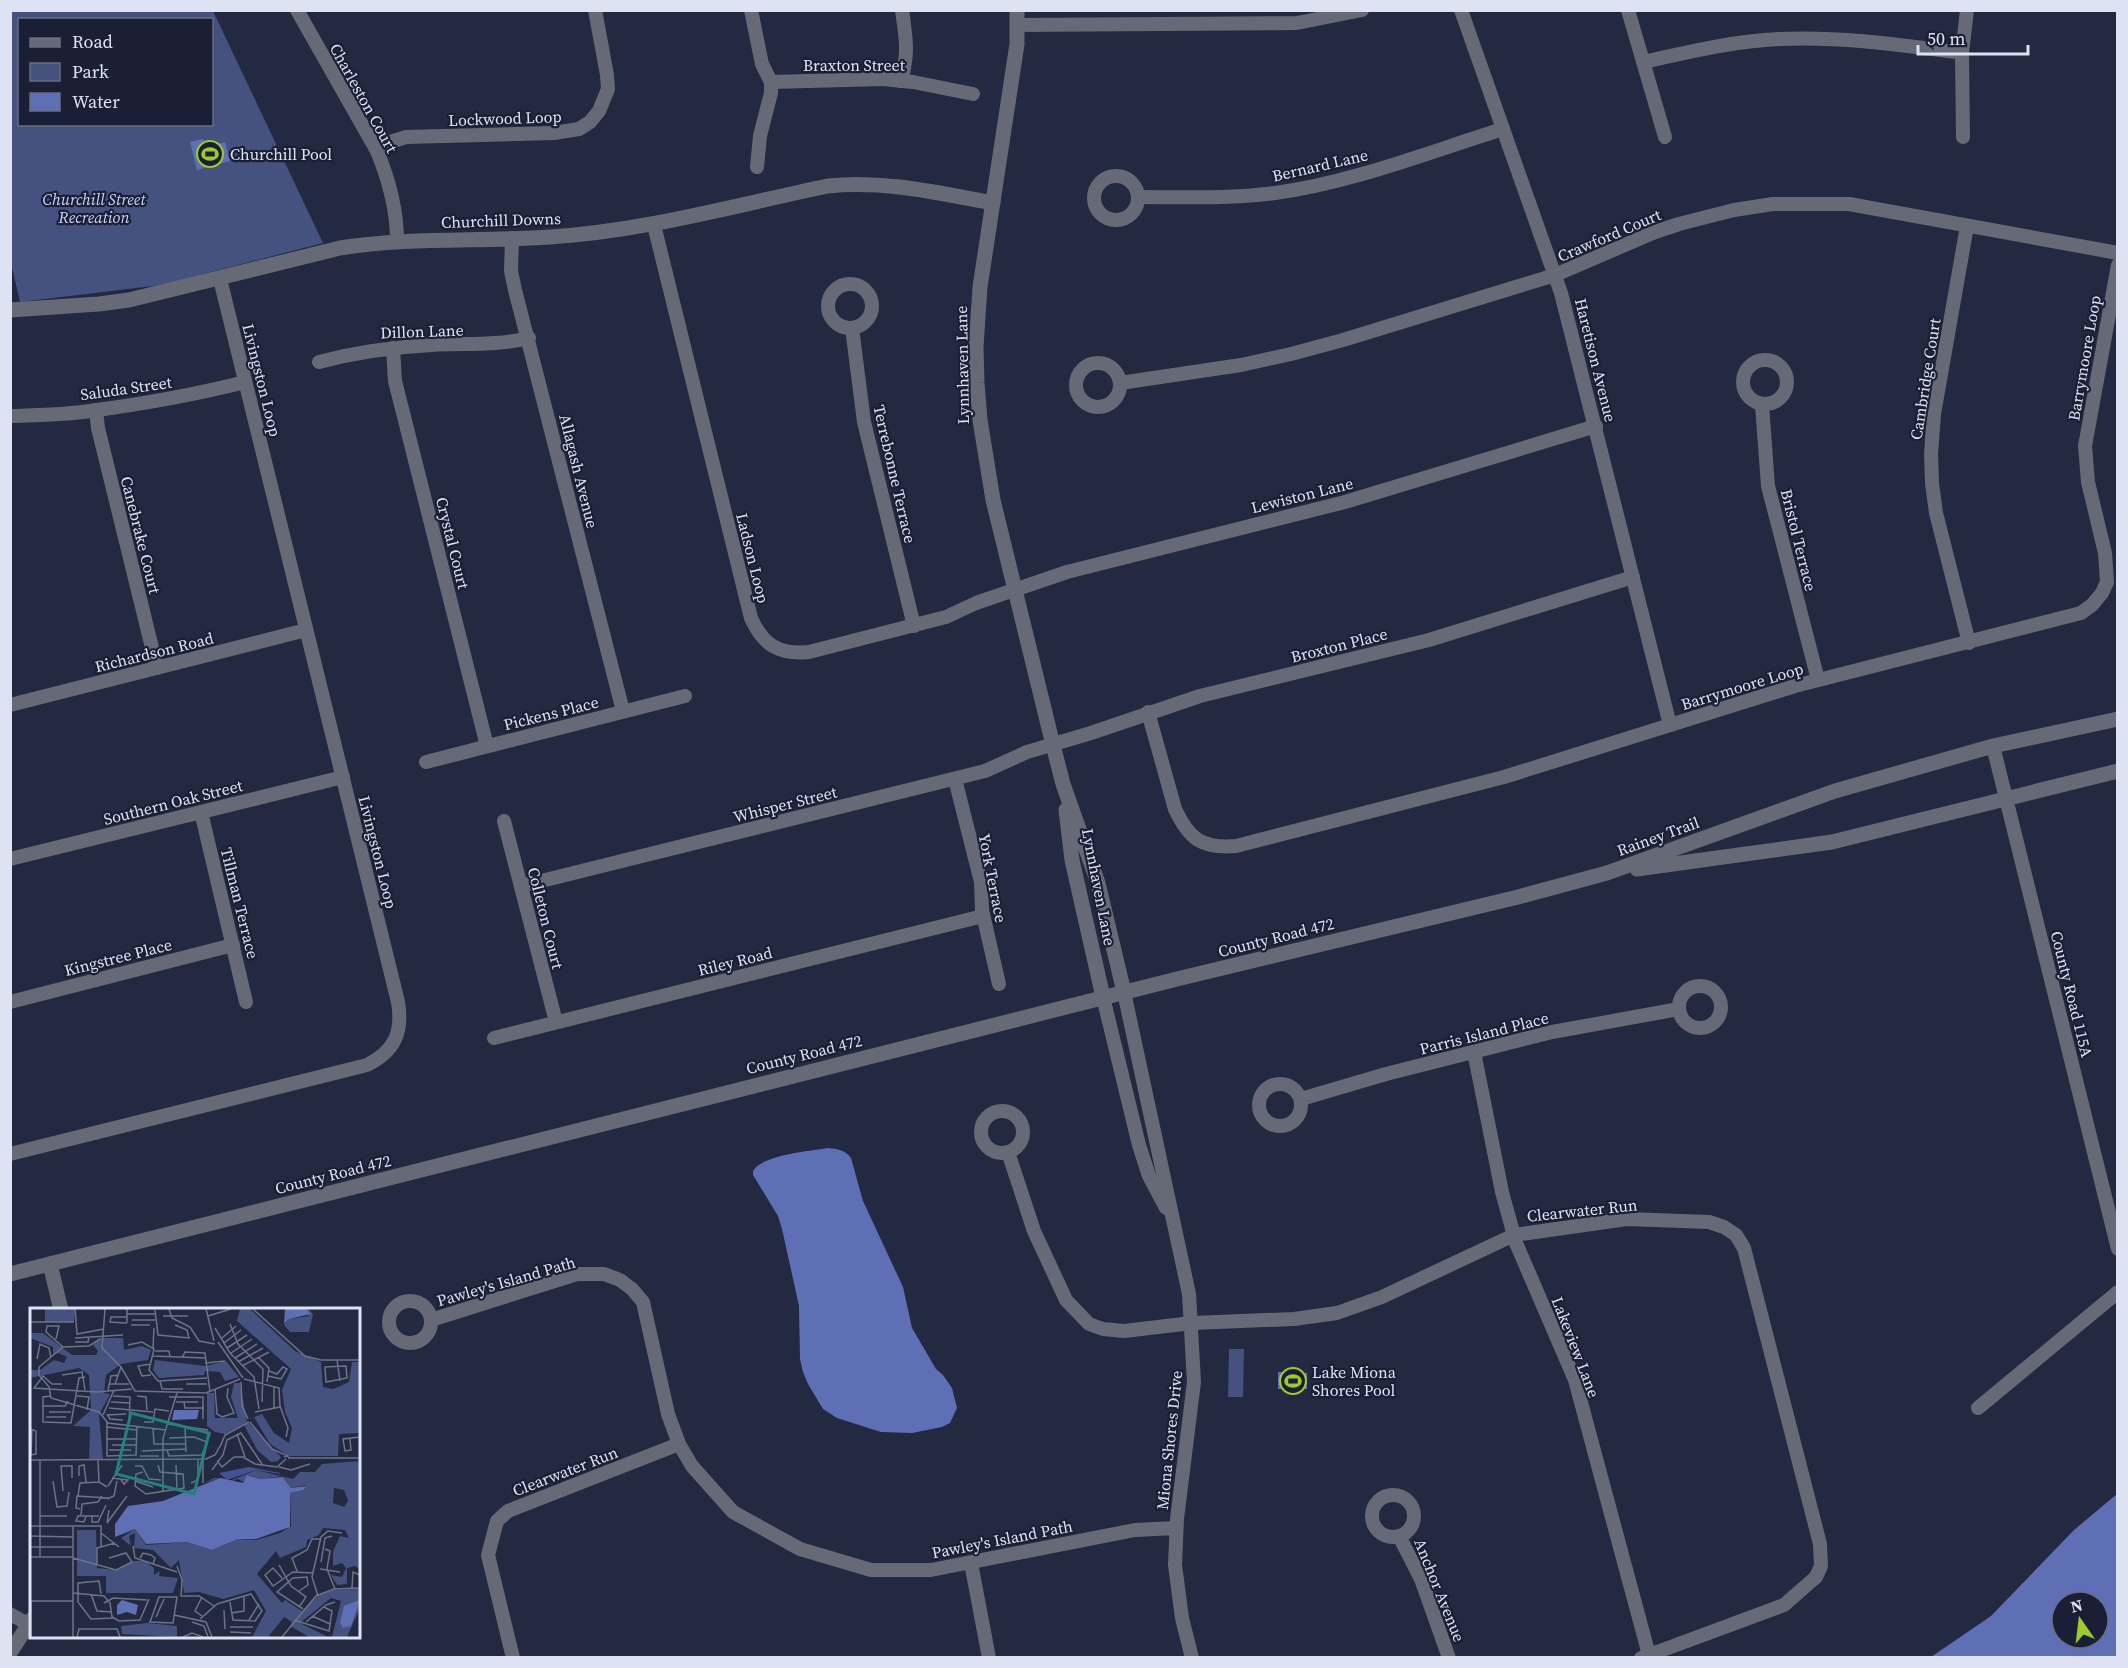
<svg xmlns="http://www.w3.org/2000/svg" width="2128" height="1668" font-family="'Source Serif 4',serif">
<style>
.green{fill:#45517e;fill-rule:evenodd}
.water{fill:#5e6fb6;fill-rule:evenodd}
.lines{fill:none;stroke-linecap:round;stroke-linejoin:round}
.minor{stroke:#666a76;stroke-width:14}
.tertiary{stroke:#666a76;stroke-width:15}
.labels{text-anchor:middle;stroke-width:4.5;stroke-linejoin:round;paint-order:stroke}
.street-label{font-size:16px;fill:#dee3f3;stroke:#1a1f36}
.poi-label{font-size:16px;fill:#dee3f3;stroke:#1a1f36;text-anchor:start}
.park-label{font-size:16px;font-style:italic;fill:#c9d5fd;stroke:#1a1f36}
.inset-road{fill:none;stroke:#6e7388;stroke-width:1.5}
.view{fill:#24817b;fill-opacity:0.15;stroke:#24817b;stroke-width:3}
.inset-edge{fill:none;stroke:#dee3f3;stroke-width:3}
</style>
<rect width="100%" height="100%" fill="#232940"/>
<g class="green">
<path d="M10,11H213L323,243L161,285L20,302L10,259ZM20,20H212V124H20Z"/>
<polygon points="1229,1349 1244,1349 1243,1397 1228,1397"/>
</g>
<g class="water">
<polygon points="203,139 206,147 225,142 230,161 197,170 190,142"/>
<path d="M828,1148C838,1149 845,1150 851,1158L863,1201L903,1287L912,1328L936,1369L943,1375L952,1388L957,1408L950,1423L942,1427L912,1433L881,1432L837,1418L823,1409L808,1384L803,1372L800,1359L799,1306L782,1229L778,1216L753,1175V1171C762,1155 810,1151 828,1148Z"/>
<polygon points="1278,1372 1307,1373 1307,1389 1278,1389"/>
<path d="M2117,1494V1657H1931L1991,1616L2074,1530ZM2062,1602H2098V1638H2062Z"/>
</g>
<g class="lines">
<g class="minor">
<path d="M297,10L377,151C389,180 397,209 397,241"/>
<polyline points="751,10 762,64 771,82 771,93 760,136 757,167"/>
<polyline points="1461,10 1561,293 1670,725"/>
<polyline points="1628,10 1665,137"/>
<polyline points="1017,25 1297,23 1362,10"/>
<path d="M1643,62C1688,52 1733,41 1779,39C1840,36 1901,45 1962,53"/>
<path d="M901,81C909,52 906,39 902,10"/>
<polyline points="771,82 883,79 913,82 973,94"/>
<polyline points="1963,137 1962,53 1967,10"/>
<polyline points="375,147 406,137 554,133 579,129 590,122 599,111 608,89 607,75 595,10"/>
<circle cx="1116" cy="198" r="22"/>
<path d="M1138,197C1183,197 1230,199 1275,193C1351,183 1429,152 1503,129"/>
<path d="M654,225L751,618C763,645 779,655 809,652L946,617L976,603L1067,572L1345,502L1596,426"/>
<polyline points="1967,226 1934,414 1931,454 1932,483 1936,513 1969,643"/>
<polyline points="512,238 511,271 515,290 623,711"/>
<circle cx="850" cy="306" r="22"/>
<polyline points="852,328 864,422 914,626"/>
<polyline points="393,348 395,381 487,746"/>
<circle cx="1765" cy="382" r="22"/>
<path d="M319,362C357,352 393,347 432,345C465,343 496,346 529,338"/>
<circle cx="1098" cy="385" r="22"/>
<polyline points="1120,383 1241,365 1291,354 1343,340 1555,275 1655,232 1679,224 1734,210 1773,204 1849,204 2118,253"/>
<polyline points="1762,405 1768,486 1818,680"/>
<polyline points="96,410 98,428 157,668"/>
<path d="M10,416C37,415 64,415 90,411C142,404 194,395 245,382"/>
<polyline points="10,705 306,630"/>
<path d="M1148,712L1175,809C1189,839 1202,849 1236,846L1504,777L1795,686L2081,613L2092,605L2102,593L2107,582L2105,553L2088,482L2085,446L2118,265"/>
<polyline points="1993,746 2118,1249"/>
<polyline points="426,762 685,696"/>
<polyline points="955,779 981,882 982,910 999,984"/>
<polyline points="201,812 246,1002"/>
<polyline points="504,821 556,1022"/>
<polyline points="10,859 343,777"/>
<polyline points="521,886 985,771 1027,752 1091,733 1200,696 1429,640 1633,577"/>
<circle cx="1700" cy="1007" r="21"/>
<polyline points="1124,992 1189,1294 1194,1382 1177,1519 1175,1565 1182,1618 1192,1658"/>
<polyline points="1103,997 1139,1145 1149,1176 1166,1208"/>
<polyline points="10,1002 233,945"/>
<polyline points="494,1038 983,916"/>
<polyline points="1474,1052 1502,1192 1516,1243 1575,1380 1649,1655"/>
<circle cx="1280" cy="1105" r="21"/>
<polyline points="1301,1099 1386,1074 1552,1032 1679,1009"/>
<circle cx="1002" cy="1132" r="21"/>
<polyline points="1008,1152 1034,1231 1066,1300 1089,1324 1103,1329 1124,1331 1192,1323 1294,1319 1337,1313 1382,1297 1514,1235 1627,1219 1709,1222 1724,1227 1736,1235 1744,1248 1820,1544 1821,1566 1816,1577 1784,1605 1641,1658"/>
<path d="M10,1154L367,1065C395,1051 403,1032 398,1002L220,279"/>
<circle cx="410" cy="1322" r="21"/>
<polyline points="431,1320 577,1274 604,1274 620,1280 632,1289 643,1302 668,1414 679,1444 692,1466 733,1512 800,1549 871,1570 931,1570 1135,1530 1176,1528"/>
<polyline points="1978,1408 2118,1292"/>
<circle cx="1393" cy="1516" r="21"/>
<polyline points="1399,1536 1421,1579 1449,1658"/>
<polyline points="971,1563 989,1658"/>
<polyline points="10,1614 28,1624"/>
<polyline points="513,1658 488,1555 497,1521 508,1511 679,1444"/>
</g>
<g class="tertiary">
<polyline points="1017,10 1017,44 980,287 976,347 977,383 980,420 993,500 1053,745 1063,784 1098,883 1124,992"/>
<path d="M10,310L99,304L129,300L340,248C410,237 480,242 550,237C645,231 736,205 828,186C884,180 938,193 993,203"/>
<polyline points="1066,810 1072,860 1103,997"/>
<polyline points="1637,869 1832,842 2118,771"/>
<polyline points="50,1264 61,1310"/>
<polyline points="10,1274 1177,979 1518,897 1607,873 1835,791 1993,746 2118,719"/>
<polyline points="10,1653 32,1619"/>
</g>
</g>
<defs>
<symbol id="stadium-ring" viewBox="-11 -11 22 22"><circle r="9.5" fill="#1a1f36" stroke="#9eca2f" stroke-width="1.5"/><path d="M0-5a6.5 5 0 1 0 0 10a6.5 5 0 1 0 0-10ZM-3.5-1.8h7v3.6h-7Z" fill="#9eca2f"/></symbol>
</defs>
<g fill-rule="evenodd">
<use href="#stadium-ring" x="195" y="139" width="30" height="30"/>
<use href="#stadium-ring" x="1278" y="1366" width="30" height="30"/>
</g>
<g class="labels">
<g class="street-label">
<text x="854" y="71">Braxton Street</text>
<text transform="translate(364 98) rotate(61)" y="6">Charleston Court</text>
<text transform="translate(505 118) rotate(-2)" y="6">Lockwood Loop</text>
<text transform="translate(1320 165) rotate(-13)" y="6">Bernard Lane</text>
<text transform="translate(501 220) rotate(-2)" y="6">Churchill Downs</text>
<text transform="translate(1609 235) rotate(-23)" y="6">Crawford Court</text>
<text transform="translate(422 331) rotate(-2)" y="6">Dillon Lane</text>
<text transform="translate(2084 358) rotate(-80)" y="6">Barrymoore Loop</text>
<text transform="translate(1596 360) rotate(76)" y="6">Haretison Avenue</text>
<text transform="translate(962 365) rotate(-91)" y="6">Lynnhaven Lane</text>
<text transform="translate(1925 379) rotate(-81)" y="6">Cambridge Court</text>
<text transform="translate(262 380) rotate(76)" y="6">Livingston Loop</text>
<text transform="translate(126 388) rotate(-8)" y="6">Saluda Street</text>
<text transform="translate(579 471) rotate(76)" y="6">Allagash Avenue</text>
<text transform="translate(895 474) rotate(77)" y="6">Terrebonne Terrace</text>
<text transform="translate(1302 495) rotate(-14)" y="6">Lewiston Lane</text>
<text transform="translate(141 535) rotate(76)" y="6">Canebrake Court</text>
<text transform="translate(1799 540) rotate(76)" y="6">Bristol Terrace</text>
<text transform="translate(453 543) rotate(76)" y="6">Crystal Court</text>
<text transform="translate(753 558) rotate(76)" y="6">Ladson Loop</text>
<text transform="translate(1339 645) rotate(-14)" y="6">Broxton Place</text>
<text transform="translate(154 652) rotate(-14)" y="6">Richardson Road</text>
<text transform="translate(1742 686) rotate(-17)" y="6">Barrymoore Loop</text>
<text transform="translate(551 713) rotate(-14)" y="6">Pickens Place</text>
<text transform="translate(173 802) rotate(-14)" y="6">Southern Oak Street</text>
<text transform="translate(785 804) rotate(-14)" y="6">Whisper Street</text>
<text transform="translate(1658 836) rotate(-20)" y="6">Rainey Trail</text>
<text transform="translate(378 852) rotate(76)" y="6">Livingston Loop</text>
<text transform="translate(993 878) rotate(79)" y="6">York Terrace</text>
<text transform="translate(1099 887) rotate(79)" y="6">Lynnhaven Lane</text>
<text transform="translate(240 903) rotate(76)" y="6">Tillman Terrace</text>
<text transform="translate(546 918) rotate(76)" y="6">Colleton Court</text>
<text transform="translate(1276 937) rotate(-14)" y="6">County Road 472</text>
<text transform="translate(118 957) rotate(-14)" y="6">Kingstree Place</text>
<text transform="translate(735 961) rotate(-14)" y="6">Riley Road</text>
<text transform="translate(2072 994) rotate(76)" y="6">County Road 115A</text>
<text transform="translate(1484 1033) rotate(-14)" y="6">Parris Island Place</text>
<text transform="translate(804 1054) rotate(-14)" y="6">County Road 472</text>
<text transform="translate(333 1174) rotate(-14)" y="6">County Road 472</text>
<text transform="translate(1582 1210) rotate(-6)" y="6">Clearwater Run</text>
<text transform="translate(506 1281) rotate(-16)" y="6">Pawley's Island Path</text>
<text transform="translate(1576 1347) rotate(69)" y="6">Lakeview Lane</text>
<text transform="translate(1169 1440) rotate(-84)" y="6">Miona Shores Drive</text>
<text transform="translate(565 1471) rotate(-21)" y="6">Clearwater Run</text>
<text transform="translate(1002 1539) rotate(-11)" y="6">Pawley's Island Path</text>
<text transform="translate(1440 1590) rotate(68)" y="6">Anchor Avenue</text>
</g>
<g class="poi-label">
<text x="230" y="160">Churchill Pool</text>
<text x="1312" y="1378">Lake Miona<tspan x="1312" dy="18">Shores Pool</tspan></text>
</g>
<g class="park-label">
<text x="94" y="205">Churchill Street<tspan x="94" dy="18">Recreation</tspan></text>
</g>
</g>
<g transform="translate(30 1308)">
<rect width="330" height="330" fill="#232940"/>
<path d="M15,1H45L44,14H15ZM210,1H220L265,43L291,54L293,79L303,81L319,74L322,54H330V125L309,126L308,148H259L240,136L224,109L232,106L244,125L259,135L262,120L255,104L252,82L261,61L207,13ZM275,1H278L283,6L279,24H260L254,17L259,11L279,8ZM0,25H13L42,47H66L68,43L63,37L70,30H93L94,42L112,38L121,42L118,52L91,56L76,67L74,85L80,86L69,107L73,151H59L60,119L43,118L61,102L59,67L49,60L0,70V62H10L24,52L34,55L37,49L28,45L23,47V39L0,30ZM125,52L176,58L196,53L209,69L195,73L190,64L175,63L174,67L129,70L123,62ZM204,75H210L217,114L195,126L185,124L177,118V85H184L185,110H208L201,89ZM219,115L251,149L248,153L241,154L227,142L214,117ZM330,153V262L325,258L317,260V276L307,277L301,267L312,269L316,260L312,255L303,258V244L310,228L319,230L315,222L293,220L289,227L277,232L276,239L250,250L246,243L227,266L252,295L255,292L272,303L288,288L303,282L330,281V300L317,329H302L311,293L301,290L270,315L298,329H279L260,318L262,314L254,309L238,329H222L236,303L224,282L193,291L169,284L154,285L149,252L141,260L123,242L104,240L105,225L99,228L101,238L91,230L105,221L116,237L157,234L182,242L208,231L226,232L250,225L261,218L260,185L274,182L276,177L261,180L253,168L229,171L218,167L213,174L208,171L199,174L190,170L174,175L184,170H192L197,172H202L226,162L263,171L270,164H285L292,156ZM304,180L314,182L318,193L314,199L303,195ZM47,222H66L67,260L86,262L103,253H115L124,260V267L130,263L129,268L148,270L143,285H76V268H47ZM117,315L147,318V329L92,326L91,318Z" fill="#45517e" fill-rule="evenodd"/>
<path d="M219,159L250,165V166L226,162L197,172L189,165Z" fill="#435195"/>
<path d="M255,1H276L281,6L259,11L254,16ZM144,102H169L167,111L142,112ZM217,167L229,171L253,169L261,180L276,178L274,182L260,185V219L226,231H208L182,242L157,234L116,236L105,221L85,229V216L98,198L133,193L190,170L213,175ZM92,292L108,297L106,307L97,304L87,307V297ZM330,292L321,318L313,320L310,315L314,298Z" fill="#5e6fb6"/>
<path class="inset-road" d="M45,1L47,26L74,21M75,1L72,40L91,59L105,83L176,85L210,71M139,1L142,10L160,19L169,33L185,36M176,1L184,33M223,1L275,48L291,52H330M125,2L128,27L159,30L157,22L145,17M97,6H125M133,8H158M178,8L201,1M97,9H81L80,14L96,15L97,14V1M102,12H125M0,14H44M200,16L208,36L233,61L232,94M101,17H120M185,20L200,45L224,69L229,101M45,30L93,27M192,30L206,18M26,31L29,18H17L16,24L33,39M70,31L59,38L33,39L9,59V67L19,79L21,90L69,104L78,115L136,122M45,34H58L59,29M188,34L213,70M194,35L211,22M98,37L112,34L124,41L119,62L128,73L177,70M123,40L124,20M197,40L217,27M125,43H139L140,49M201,45L222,31M123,48L175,50M228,49L239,60L237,74M152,50L155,44L175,45L180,84M205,50L227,36M7,51L10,36L19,40L21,50M307,52L310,73M208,54L233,40M175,55L195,53M212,58L239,44M295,59L316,58L317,70L296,74ZM32,67L52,64L55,82M121,67L112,68L108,58L121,56M238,68L251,71L257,61L253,59L247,66L239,63M214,71L249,80L250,98L258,120L256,129M130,73L132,81H153M211,74L212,98L218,111M32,76H22L13,68L4,80L66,84L102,81M79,76H99M85,76L91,59M156,76H177M244,78V100M185,81L187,106L192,109L204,105L197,89L198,80M78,82L81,68L89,67M20,88L13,89V114L41,115L49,70L55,69M47,88L59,89L57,102M83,88L100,89L99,117M107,88L116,89L117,102M139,89H173V111M81,94L100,95M146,94H168M154,94L155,100H174M13,98H35L38,93M79,100L123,104M19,104H41M225,104L250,99M77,106L80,111L93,112M73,107L84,82M77,107L96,106M16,109H36M77,114V148L106,147L107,118M114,114H123L125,101L139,103M220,114L242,141L258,148L254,149M138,116L178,122M155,118L156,144M76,119L107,122M123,120L124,136H156M0,121L6,123V146L0,147M207,126L215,149M139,130L164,129L177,134M76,131H107M320,131L321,142L315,143L313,131L330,129M82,137H107M190,139L195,127L219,114M79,142H101M137,142L139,148L172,147L180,126M112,143L156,141M1,147L2,121M110,148H129M258,150H330M0,152L176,151L185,147L190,138M10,152V249M68,152L69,174L77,179M187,153L192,159L204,149H213L225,156L247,159L256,151M146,157L147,181M105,158H112L119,171L131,172M249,159L261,162L280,156M182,162L193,147L197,132L211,125L232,156M113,164L106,166L105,178L116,186L154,180L153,166L130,164L128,157M49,168V158L54,157L56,174M82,170L98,172L94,176L91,172M23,173L27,199L37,198L39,184M105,173L123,179M161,175L168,172V151M173,175V153M78,178L92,157M33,183L31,158H42V170M133,184V130L147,85M48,188L50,175L69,174M77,191L84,188L87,173M50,201L46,200L47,188L78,190M79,202L77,215L97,188M51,207L52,196L68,194L72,188M10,208H37M56,208L54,214L46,213L48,208H69M62,208V214H68L76,197M0,218H71V239M71,225L89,239M0,228L43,229M103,238L105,250L147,264M0,239H43M295,241L300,243L297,261L305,281M0,249H43M43,250L86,262L102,254L96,245L79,250M110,250L113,245L121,247L125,250L123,256M291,254L295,230L302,228M67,257V240L85,235M249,257L261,278L276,289L269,299M147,258L152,272L151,288H169L184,298M290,261L310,264M267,263L262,250L277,242L282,231H291M252,270L243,260L235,267L243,278L263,264L283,265M322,280L323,264L330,267M269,283L278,277L277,269L263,270L247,284L273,301M43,285L74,288L80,295L82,309L89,313L110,312L119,291M61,286L67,303L81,304M71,286L69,273L48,275V294L61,311L83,310M288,288L282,269L291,229L298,223L312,225M129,289H147L143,315L120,314ZM172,289L165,303L172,308M0,293H43M74,295L83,290L117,292M194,302L195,321M201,305L214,303V289M144,307L176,314L182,329M282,308L300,316M126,309L134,291M170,311L187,296L221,286L232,303L225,313L203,312L200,294M219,312L229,296M264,312L299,323L302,303L294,299M162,314L174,318L178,329M276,314L296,297L305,294M200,319H223M200,324L221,325M1,329V293M43,329V218M47,329L49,321H87L90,329M153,329L162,325L173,329M252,329L286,288L304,281L330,280"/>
<path class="view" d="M101,105L179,125L164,186L86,166Z"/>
<rect width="330" height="330" class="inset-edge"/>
</g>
<rect width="2128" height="1668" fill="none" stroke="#dee3f3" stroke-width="24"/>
<rect x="18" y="18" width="195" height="108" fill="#1a1f36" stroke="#686d82" stroke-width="1.5"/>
<rect x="30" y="38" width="30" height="9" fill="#666a76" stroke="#686d82" stroke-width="1.5"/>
<text x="72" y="48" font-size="18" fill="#dee3f3">Road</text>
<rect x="30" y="63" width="30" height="18" fill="#45517e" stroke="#686d82" stroke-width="1.5"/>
<text x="72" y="78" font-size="18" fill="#dee3f3">Park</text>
<rect x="30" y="93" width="30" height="18" fill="#5e6fb6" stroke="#686d82" stroke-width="1.5"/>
<text x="72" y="108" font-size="18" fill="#dee3f3">Water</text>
<g transform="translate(2080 1620) rotate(346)"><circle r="28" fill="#1a1f36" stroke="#686d82" stroke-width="1.5"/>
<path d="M0-4.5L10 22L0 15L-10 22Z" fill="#9eca2f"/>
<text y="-9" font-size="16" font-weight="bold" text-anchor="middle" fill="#dee3f3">N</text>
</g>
<path d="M1918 45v9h110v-9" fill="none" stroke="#dee3f3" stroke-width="3"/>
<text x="1927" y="45" font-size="18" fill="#dee3f3" stroke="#1a1f36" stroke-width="4.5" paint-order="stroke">50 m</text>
</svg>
